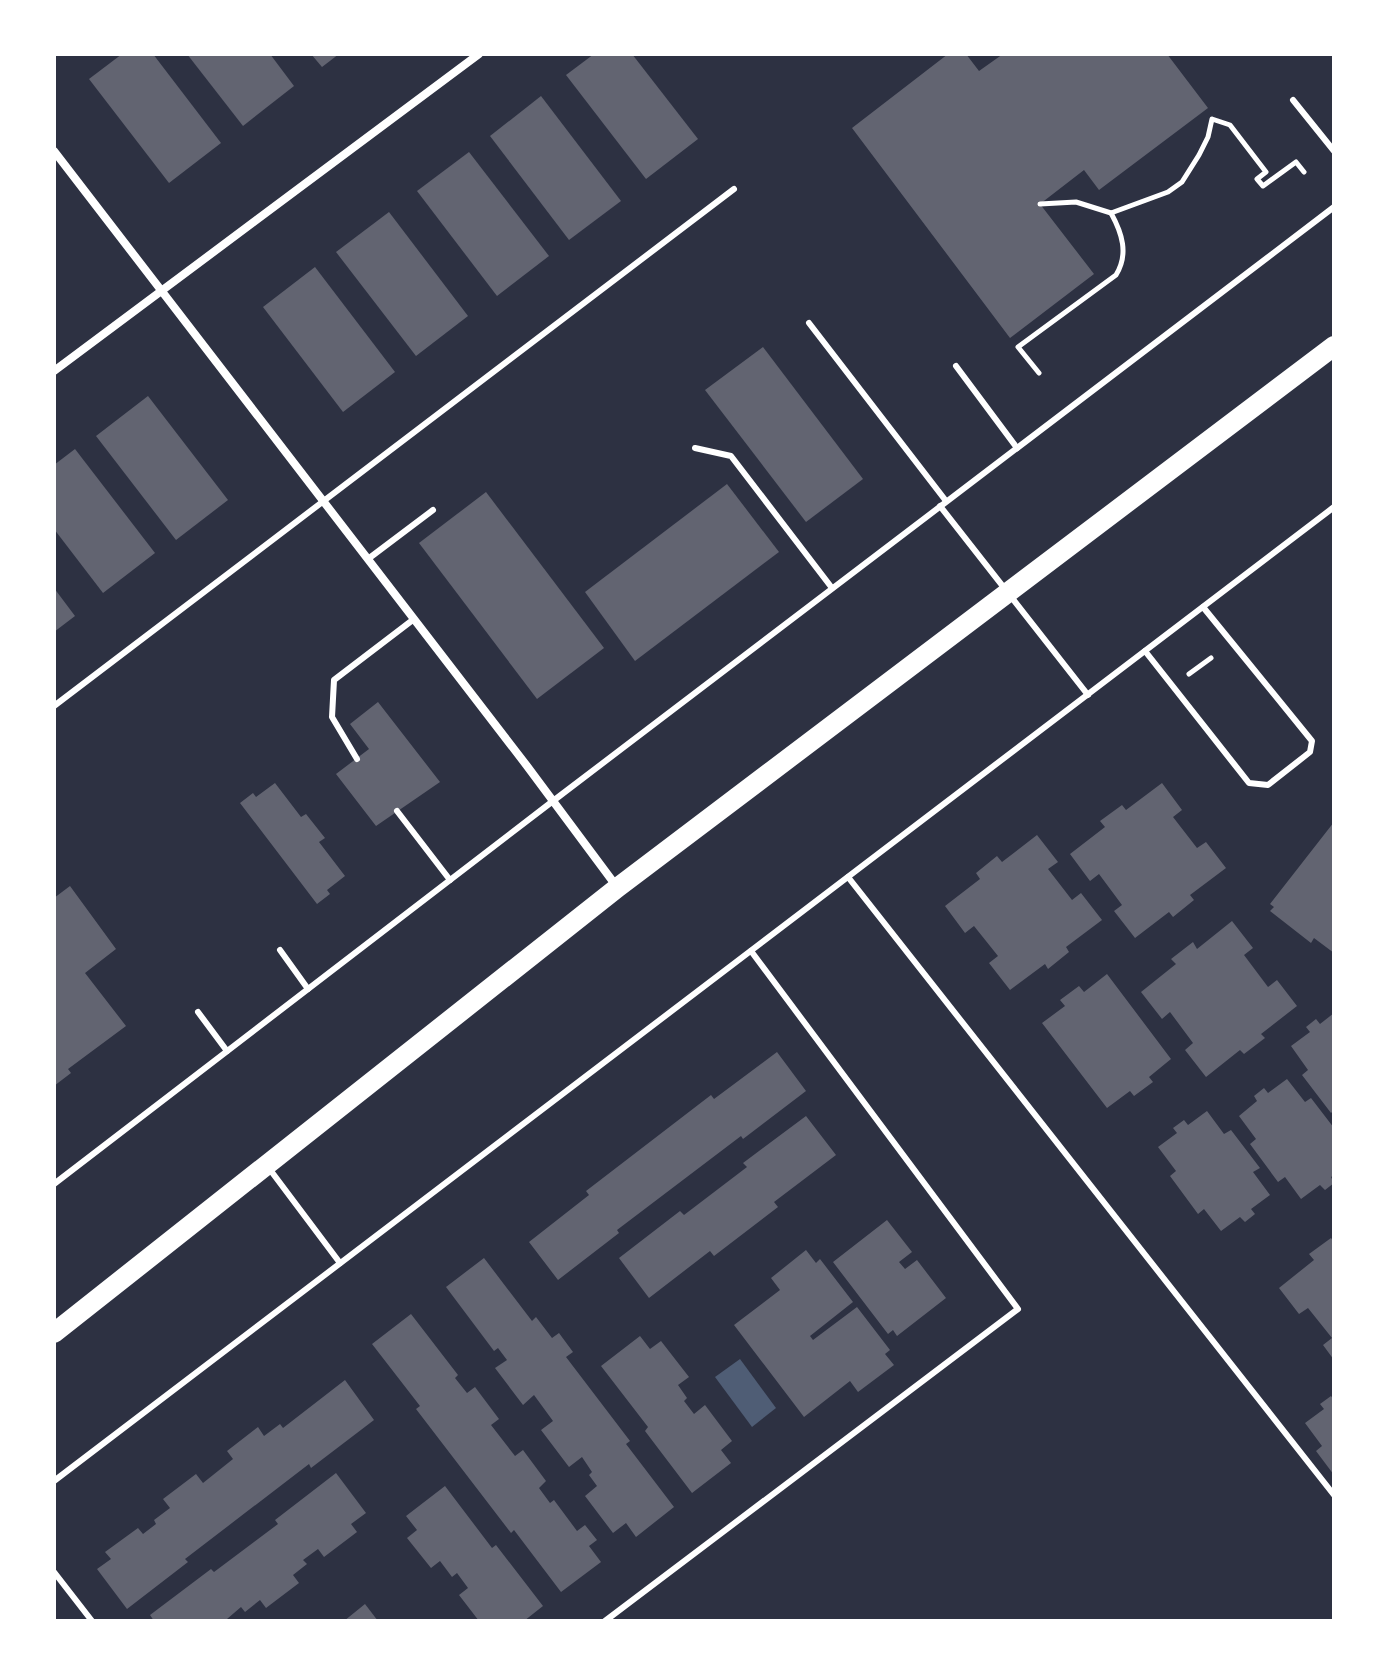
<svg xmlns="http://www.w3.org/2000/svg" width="1388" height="1675" font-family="'Archivo Narrow',sans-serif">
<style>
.water{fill:#4f5d75}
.building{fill:#626471}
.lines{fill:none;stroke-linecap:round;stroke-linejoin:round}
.path{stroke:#fff;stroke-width:5}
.service{stroke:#fff;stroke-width:6}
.minor{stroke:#fff;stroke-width:8}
.primary{stroke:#fff;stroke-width:20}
</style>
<rect width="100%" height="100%" fill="#2d3142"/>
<polygon class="water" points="740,1359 776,1408 752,1427 715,1377"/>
<g class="building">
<polygon points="122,54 153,54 221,143 169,183 89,79"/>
<polygon points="187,54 270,54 294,86 243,126"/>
<polygon points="311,54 339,54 322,67"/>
<polygon points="594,54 632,54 698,139 646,179 566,75"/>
<polygon points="948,54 966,54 979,71 1003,54 1167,54 1208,108 1099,190 1084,170 1040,204 1094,274 1010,338 852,128"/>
<polygon points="541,96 621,201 569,240 490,136"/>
<polygon points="469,152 549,256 497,296 417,191"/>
<polygon points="389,212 468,316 416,356 336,252"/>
<polygon points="315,267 395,372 343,412 263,307"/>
<polygon points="763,347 863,479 806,522 705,390"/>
<polygon points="148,396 228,500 176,540 96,436"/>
<polygon points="75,449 155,553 103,593 54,529 54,465"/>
<polygon points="727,484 779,552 635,661 585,592"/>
<polygon points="486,492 604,648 537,699 419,543"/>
<polygon points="54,588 75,616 54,632"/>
<polygon points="378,702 440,782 376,826 336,774 369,749 350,724"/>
<polygon points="275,783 301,817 306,814 325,838 319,842 345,876 327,890 330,894 317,904 240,803 253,793 256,797"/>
<polygon points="1162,783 1182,810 1173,817 1197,848 1206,842 1226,868 1190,895 1194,900 1173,917 1169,912 1135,938 1114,911 1122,905 1099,874 1090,881 1070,854 1105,827 1100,821 1122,805 1126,810"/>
<polygon points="1334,822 1334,953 1314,938 1311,943 1270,911 1274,907 1270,904"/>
<polygon points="1037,835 1058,862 1048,869 1072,900 1081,893 1102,920 1066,947 1069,952 1048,969 1045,964 1010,990 989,963 998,956 974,926 965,933 945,906 980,879 976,873 997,856 1002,862"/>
<polygon points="70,886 116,949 85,973 126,1026 68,1069 71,1073 54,1086 54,898"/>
<polygon points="1232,921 1253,948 1244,955 1268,987 1277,980 1297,1006 1261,1034 1265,1038 1244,1054 1240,1050 1206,1077 1185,1050 1193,1043 1170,1012 1162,1019 1141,992 1176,964 1171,959 1193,942 1197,949"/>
<polygon points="1107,974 1171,1059 1149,1077 1153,1082 1134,1096 1130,1091 1107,1108 1042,1023 1065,1006 1060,1000 1079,986 1084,992"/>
<polygon points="1334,1013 1334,1110 1331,1113 1302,1075 1308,1070 1291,1046 1310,1032 1306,1027 1316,1019 1320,1024"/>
<polygon points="777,1052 806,1091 743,1139 741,1136 617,1230 619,1233 558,1280 529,1242 589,1195 586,1191 711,1095 714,1099"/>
<polygon points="1287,1079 1305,1102 1311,1098 1334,1128 1334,1175 1331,1177 1334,1183 1325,1190 1320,1185 1301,1199 1285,1177 1278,1182 1250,1144 1256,1139 1239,1116 1257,1101 1254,1096 1264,1088 1268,1093"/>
<polygon points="1207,1111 1224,1134 1231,1130 1260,1168 1253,1172 1270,1195 1251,1209 1255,1214 1245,1222 1240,1217 1221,1231 1204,1209 1198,1214 1170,1176 1176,1171 1158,1147 1177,1133 1173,1128 1184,1120 1188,1125"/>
<polygon points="806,1116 836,1155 774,1202 778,1207 714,1256 710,1251 649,1298 619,1258 680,1211 684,1215 747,1167 743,1163"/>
<polygon points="887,1220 912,1252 899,1262 905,1269 917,1260 946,1298 897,1336 893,1330 888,1334 833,1262"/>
<polygon points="1331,1238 1334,1242 1334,1360 1323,1345 1332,1338 1308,1308 1299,1314 1279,1288 1314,1260 1309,1254"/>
<polygon points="806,1250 816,1263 820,1259 853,1302 810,1336 813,1340 857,1307 890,1350 885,1354 894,1365 858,1392 850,1381 804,1417 734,1325 780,1290 771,1278"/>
<polygon points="484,1258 532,1321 536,1317 552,1338 559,1333 573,1352 566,1357 630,1441 626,1444 674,1507 636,1537 626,1523 613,1533 585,1496 597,1486 589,1475 592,1472 582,1457 569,1467 541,1430 553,1421 534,1395 523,1405 495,1368 507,1360 498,1348 494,1351 446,1287"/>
<polygon points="411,1314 458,1375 455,1378 467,1393 475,1387 499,1419 491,1425 515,1456 523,1450 546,1481 539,1488 550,1503 554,1500 577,1531 585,1525 597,1540 589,1546 601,1562 561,1592 514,1530 511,1533 416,1409 420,1406 372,1344"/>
<polygon points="640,1336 650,1349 661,1341 689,1377 678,1385 687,1398 684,1401 694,1414 705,1405 732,1441 721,1450 731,1463 692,1493 645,1431 648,1427 601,1366"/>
<polygon points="345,1380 374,1420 311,1468 309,1464 185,1559 188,1562 127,1609 97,1569 111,1559 105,1552 138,1528 143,1534 156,1524 154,1520 170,1508 163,1499 196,1474 203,1483 233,1459 227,1451 258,1427 264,1436 280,1424 283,1428"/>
<polygon points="1331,1396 1334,1400 1334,1475 1316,1451 1322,1446 1305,1423 1324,1409 1320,1404"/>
<polygon points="336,1473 366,1513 351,1524 357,1532 324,1557 318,1549 303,1560 307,1564 293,1575 299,1583 266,1608 260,1600 245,1612 241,1607 227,1619 228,1621 154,1621 150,1615 211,1569 214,1572 278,1524 275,1520"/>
<polygon points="445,1486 492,1548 496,1545 543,1606 524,1621 479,1621 459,1595 468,1588 457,1573 452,1577 440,1561 431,1568 407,1538 417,1530 406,1516"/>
<polygon points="365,1604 378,1621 344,1621"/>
</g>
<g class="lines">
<g class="path">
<polyline points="1040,204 1076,202 1111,213 1168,192 1182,182 1199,155 1208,137 1212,119 1230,125 1266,172 1257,179 1263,186 1296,162 1304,172"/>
<path d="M1039,373L1018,347L1116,275C1129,254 1122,233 1111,213"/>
<polyline points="1189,674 1211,658"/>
</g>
<g class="service">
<polyline points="1293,100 1334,151"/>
<polyline points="809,323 946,501"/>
<polyline points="956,366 1017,448"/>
<polyline points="695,448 731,456 832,588"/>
<polyline points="940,506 1088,695"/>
<polyline points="368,559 433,510"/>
<polyline points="1145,651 1249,783 1268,785 1310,752 1312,741 1203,607"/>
<polyline points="54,706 734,189"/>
<polyline points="357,759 332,717 334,680 414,619"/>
<polyline points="397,811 450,880"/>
<polyline points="848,877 1334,1495"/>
<polyline points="280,950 308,989"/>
<polyline points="198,1012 227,1051"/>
<polyline points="268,1167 340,1263"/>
<polyline points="54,1184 553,801 1334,207"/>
<polyline points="54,1481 1334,507"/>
<polyline points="54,1572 92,1621"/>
<polyline points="605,1621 1018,1309 751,951"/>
</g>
<g class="minor">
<polyline points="54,151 527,766 617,887"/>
<polyline points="54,371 479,54"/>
</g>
<polyline class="primary" points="54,1333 617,888 1334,346"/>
</g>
<rect width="1388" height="1675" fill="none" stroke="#ffffff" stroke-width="112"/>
</svg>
